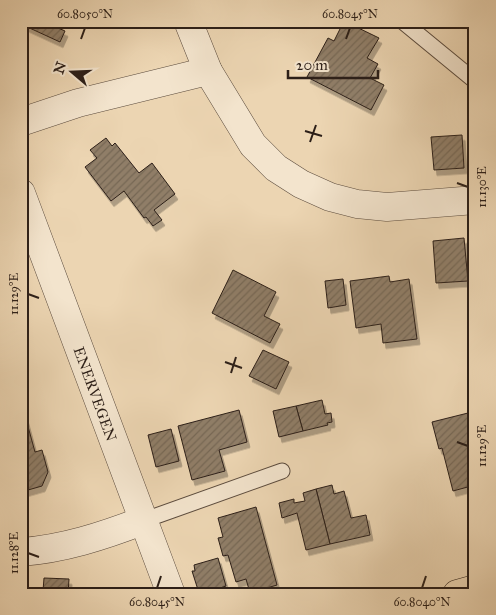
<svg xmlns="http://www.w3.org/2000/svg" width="496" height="615" font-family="'IM FELL Great Primer',serif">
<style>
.building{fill:url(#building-hatch);stroke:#2c1f18;filter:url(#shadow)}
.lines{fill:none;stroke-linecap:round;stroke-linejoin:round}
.service-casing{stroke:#5c4c3e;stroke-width:17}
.minor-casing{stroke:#5c4c3e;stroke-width:29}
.primary-casing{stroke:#2c1f18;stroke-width:29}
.service{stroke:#f3e4cd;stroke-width:15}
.minor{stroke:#f3e4cd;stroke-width:28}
.primary{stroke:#ecd5b2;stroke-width:28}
.ticks{fill:none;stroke:#2c1f18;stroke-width:2}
.labels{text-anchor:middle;stroke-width:5;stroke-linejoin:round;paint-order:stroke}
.street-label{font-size:15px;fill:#2c1f18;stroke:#f3e4cd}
.neatline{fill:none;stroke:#2c1f18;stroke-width:2}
.ticks-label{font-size:12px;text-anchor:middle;fill:#2c1f18}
</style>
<defs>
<pattern id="building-hatch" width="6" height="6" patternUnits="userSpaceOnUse" patternTransform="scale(1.25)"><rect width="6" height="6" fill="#907e68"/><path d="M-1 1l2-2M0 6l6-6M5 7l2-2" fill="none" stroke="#766755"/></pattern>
<filter id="shadow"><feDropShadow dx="3" dy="5.5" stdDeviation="0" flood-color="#0004"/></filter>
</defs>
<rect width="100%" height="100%" fill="#ecd5b2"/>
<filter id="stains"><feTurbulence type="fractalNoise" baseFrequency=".004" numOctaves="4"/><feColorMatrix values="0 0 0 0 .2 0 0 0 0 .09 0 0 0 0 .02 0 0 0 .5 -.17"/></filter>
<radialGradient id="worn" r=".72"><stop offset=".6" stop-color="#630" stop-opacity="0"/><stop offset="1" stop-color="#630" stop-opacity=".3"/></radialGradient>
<g class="building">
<polygon points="25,21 61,21 58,28 65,31 60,42 23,25"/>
<polygon points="344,21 379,38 367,58 378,64 370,78 384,85 371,110 307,77 328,38 334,41"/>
<polygon points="462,135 464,168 434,170 431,137"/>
<polygon points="106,138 112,146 115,143 139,173 152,163 175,194 154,210 162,220 153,226 146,217 144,218 124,191 111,201 85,167 97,158 90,150"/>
<polygon points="464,238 468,281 436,283 433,241"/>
<polygon points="233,270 276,292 264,316 280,324 270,343 212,313"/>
<polygon points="389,276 390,282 409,279 417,339 383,343 381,324 356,328 350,281"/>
<polygon points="343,279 346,305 328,308 325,281"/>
<polygon points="263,350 289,362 276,389 249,376"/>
<polygon points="322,400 325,414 331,413 332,422 327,423 328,425 303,431 296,406"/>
<polygon points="21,401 35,452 42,450 48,472 42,486 21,492"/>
<polygon points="296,406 303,431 279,437 273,411"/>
<polygon points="239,410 247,442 219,450 225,471 192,480 178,426"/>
<polygon points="468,413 475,439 475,485 453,491 442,448 439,449 432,422"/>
<polygon points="171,429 179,461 156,467 148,435"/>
<polygon points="332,485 334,494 344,491 351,518 366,515 370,535 330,544 316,489"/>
<polygon points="316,489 330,544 306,550 297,513 282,518 279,503 294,499 294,503 305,501 303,493"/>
<polygon points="256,507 277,585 250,593 246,579 236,582 228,555 223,556 218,538 223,537 218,518"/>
<polygon points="218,558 226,586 203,594 203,592 199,593 192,571 195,571 194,565"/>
<polygon points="44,578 69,579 68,594 32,594 32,590 43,591"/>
</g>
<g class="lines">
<defs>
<g id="service">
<polyline points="402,21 475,81"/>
<polyline points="142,521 282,471"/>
</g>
<g id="minor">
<polyline points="188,21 208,71 253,145 276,168 301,184 330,197 357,204 387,207 475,200"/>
<polyline points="21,122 78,103 208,71"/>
<polyline points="21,193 171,594"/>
<path d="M21,552C63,549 103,536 142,521"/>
</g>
<polyline id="primary" points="457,594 475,589"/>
</defs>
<use href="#service" class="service-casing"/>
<use href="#minor" class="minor-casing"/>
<use href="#primary" class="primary-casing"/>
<use href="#service" class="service"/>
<use href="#minor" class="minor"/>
<use href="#primary" class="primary"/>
</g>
<path class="ticks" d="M81,39L85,28M346,39L350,28M305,131L322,136M310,142L316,125M457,183L468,187M28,294L39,298M225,362L242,368M231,373L236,357M457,442L468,446M28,553L39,557M157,588L161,576M422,588L426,576"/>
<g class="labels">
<g class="street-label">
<text transform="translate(95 394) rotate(70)" y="5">ENERVEGEN</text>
</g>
</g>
<rect width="496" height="615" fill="none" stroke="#ecd5b2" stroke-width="55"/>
<g transform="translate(72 72) rotate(289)" stroke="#f3e4cd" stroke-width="4" paint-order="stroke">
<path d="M0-4L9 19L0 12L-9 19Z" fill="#2c1f18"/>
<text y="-8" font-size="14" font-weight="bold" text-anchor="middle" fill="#2c1f18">N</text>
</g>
<path d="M288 70v8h90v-8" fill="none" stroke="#2c1f18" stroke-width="2.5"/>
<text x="296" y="70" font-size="15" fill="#2c1f18" stroke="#f3e4cd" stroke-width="4" paint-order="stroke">20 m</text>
<rect x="28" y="28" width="440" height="560" class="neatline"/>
<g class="ticks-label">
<text x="85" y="18">60.8050°N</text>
<text x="350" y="18">60.8045°N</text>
<text transform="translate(482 187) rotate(-90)" y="4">11.130°E</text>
<text transform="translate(14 294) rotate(-90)" y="4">11.129°E</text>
<text transform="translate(482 446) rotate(-90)" y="4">11.129°E</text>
<text transform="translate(14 553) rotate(-90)" y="4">11.128°E</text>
<text x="157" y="606">60.8045°N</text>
<text x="422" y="606">60.8040°N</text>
</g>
<rect width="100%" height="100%" filter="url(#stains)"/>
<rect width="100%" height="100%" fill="url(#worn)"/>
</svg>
